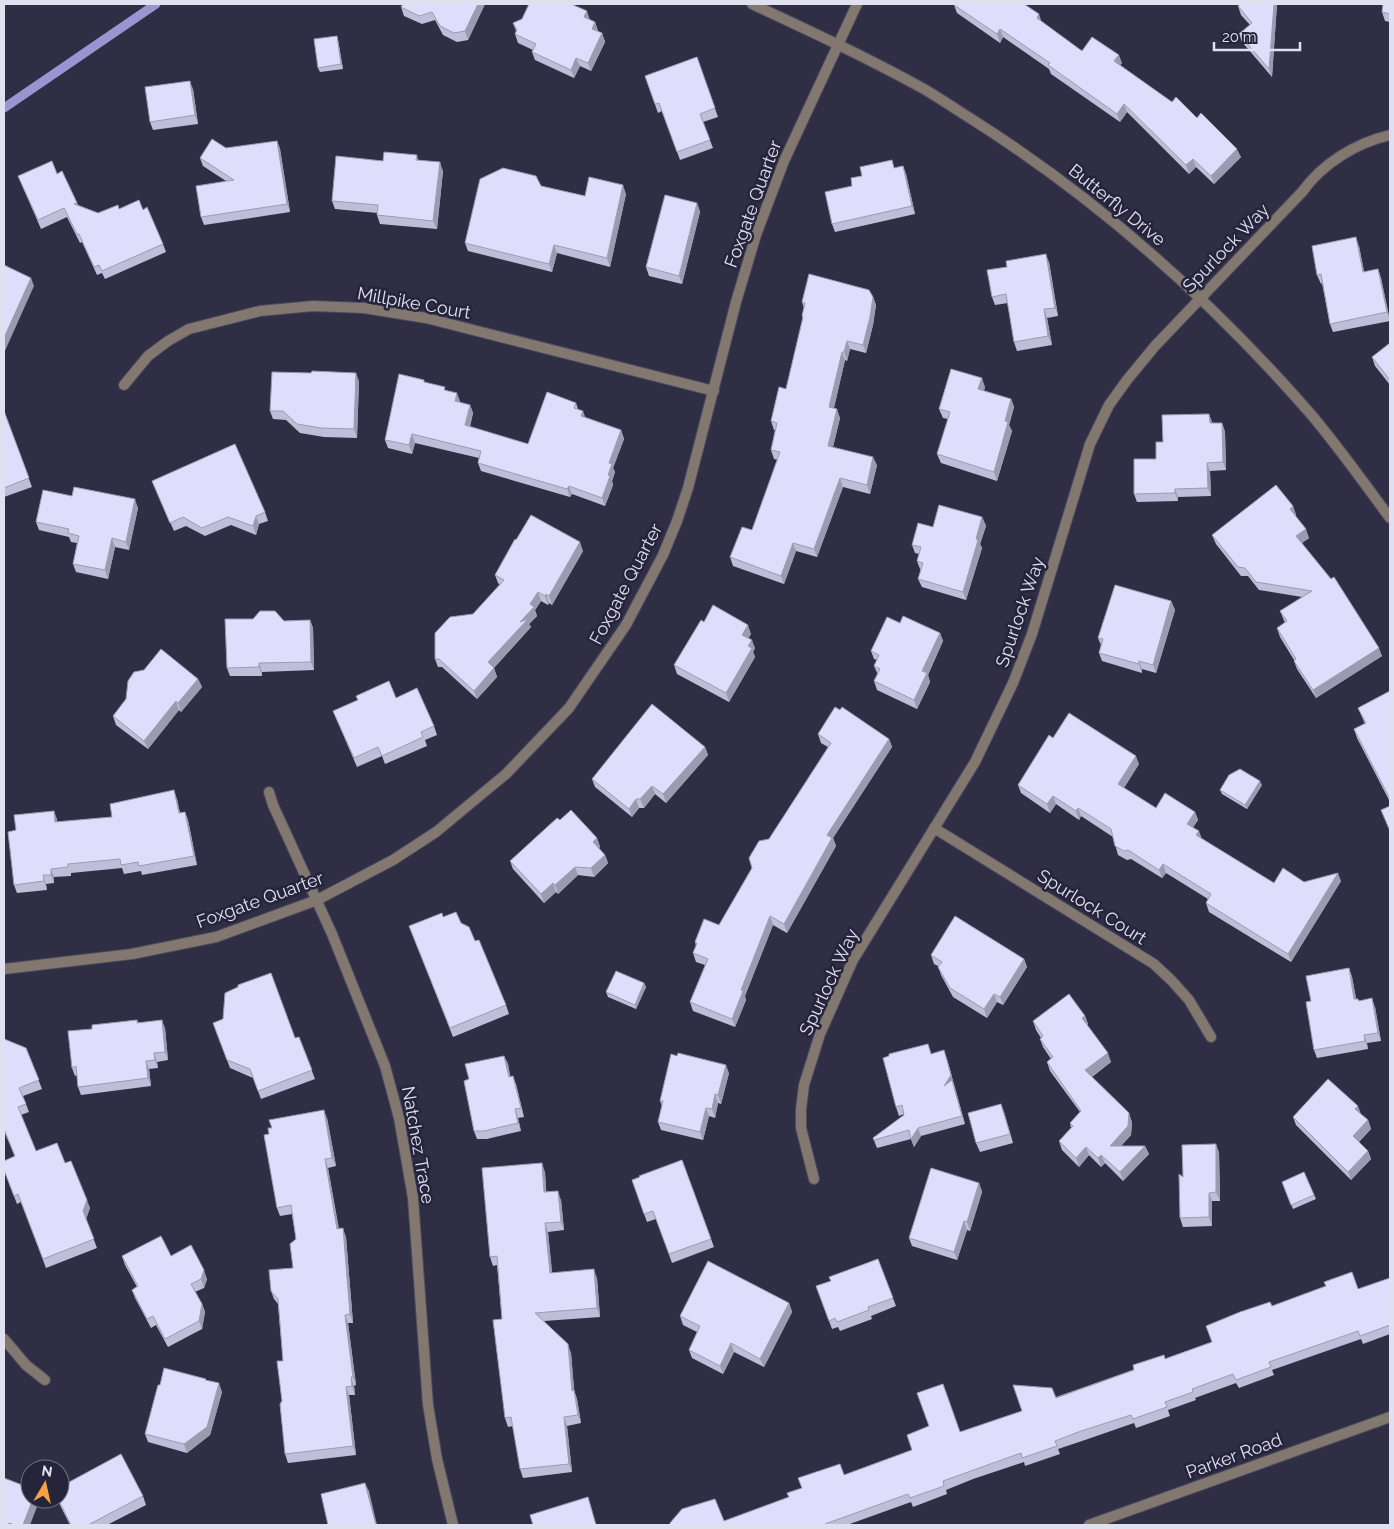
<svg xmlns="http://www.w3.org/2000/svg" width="1394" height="1529" font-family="Raleway,sans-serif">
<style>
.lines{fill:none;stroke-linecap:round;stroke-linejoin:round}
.stream{stroke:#9a95d1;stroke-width:9}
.minor-casing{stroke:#4b4a60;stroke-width:12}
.tertiary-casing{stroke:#4b4a60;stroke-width:12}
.minor{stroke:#82786f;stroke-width:10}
.tertiary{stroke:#82786f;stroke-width:10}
.wall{fill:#bfbed9}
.shaded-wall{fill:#9b9bb0}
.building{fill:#deddfc;stroke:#9b9bb0}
.labels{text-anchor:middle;stroke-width:5;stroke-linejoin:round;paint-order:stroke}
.street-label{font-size:18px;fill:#e1e0f0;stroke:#25243a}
</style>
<rect width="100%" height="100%" fill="#2f2e45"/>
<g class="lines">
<polyline class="stream" points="4,108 156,4"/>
<defs>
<g id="minor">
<polyline points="124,385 148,356 168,341 189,329 260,311 313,306 364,308 426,318 714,391"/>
<polyline points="269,792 273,805 332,934 385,1066 399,1118 413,1198 428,1405 437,1459 453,1525"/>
<polyline points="934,828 1154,964 1172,981 1189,1000 1211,1037"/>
<polyline points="4,969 132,954 216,937 317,900 393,860 436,832 506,774 569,708 626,625 663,555 677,521 688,488 736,302 756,235 784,161 857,4"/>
<path d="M814,1179L801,1128V1109L804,1085L820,1034L853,960L975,762L1013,683L1032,634L1090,444L1109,405L1127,380L1155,346L1302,192C1323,163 1356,143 1390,135"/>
<polyline points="4,1339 26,1365 45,1380"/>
</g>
<g id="tertiary">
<path d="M752,4C810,31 868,58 924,89C941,99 957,110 973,120C1099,200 1211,300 1309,412C1338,446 1364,483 1390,518"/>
<polyline points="1089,1525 1390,1417"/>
</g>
</defs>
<use href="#minor" class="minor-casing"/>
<use href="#tertiary" class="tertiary-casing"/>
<use href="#minor" class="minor"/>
<use href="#tertiary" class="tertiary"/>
</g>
<g class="wall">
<polygon points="485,4 468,40 457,42 443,35 435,20 422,24 404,16 401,7"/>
<polygon points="1241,4 1277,4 1272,77 1242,42 1239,34 1250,25 1241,15 1238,6"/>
<polygon points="1390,4 1390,22 1385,21 1382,12"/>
<polygon points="954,5 1042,22 1082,51 1122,63 1120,65 1172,102 1197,118 1241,157 1214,184 1196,167 1189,174 1127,112 1120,122 1051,74 1049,69 1003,37 1000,43 957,13"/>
<polygon points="590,20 595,22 598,31 598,32 602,33 605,42 591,71 580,66 574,78 535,60 532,52 533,50 518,43 515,34 516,31 513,23"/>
<polygon points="337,36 338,40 343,69 320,72 318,68"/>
<polygon points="697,57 718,117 703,122 713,148 680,160 662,111 658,113 645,76"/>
<polygon points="193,89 198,124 153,130 150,122"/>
<polygon points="277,141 280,149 290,212 204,225 201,217 226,181 203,166 200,158 226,148"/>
<polygon points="417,155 418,160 443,171 437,229 380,224 377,215 378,213 335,209 332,201 383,161"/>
<polygon points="903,166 906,174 915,214 835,232 832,224 852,186 895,168"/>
<polygon points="62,171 78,205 98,213 119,209 143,210 163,244 166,252 105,279 102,273 97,275 82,242 80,243 67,217 41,229 18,176 57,174"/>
<polygon points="541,186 585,196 626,194 610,267 557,253 552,272 468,251 465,243"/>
<polygon points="697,203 700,212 682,284 649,276 646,267"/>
<polygon points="1359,246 1364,272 1378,269 1381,278 1390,321 1333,332 1330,324 1322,283 1321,284 1317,275"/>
<polygon points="1049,262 1058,316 1047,318 1052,345 1017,351 1014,342 1008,303 995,305 992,297"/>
<polygon points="873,297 876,305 873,325 866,353 850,349 847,361 845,360 834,408 840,418 833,447 877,465 870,494 843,487 817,557 796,551 784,584 733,566 730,557 752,530 778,460 774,459 771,450 775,430 774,430 771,421 786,389 803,319 802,316 804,308 802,302"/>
<polygon points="1390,343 1390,385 1375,366 1372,357"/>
<polygon points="359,381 357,438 324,437 300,433 286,420 273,419 270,411"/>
<polygon points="425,382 446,390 460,401 460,402 470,405 473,413 470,427 528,444 576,403 578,409 585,417 621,430 624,439 613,468 615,472 612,481 613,485 605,506 572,494 570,497 481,471 478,463 479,458 415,443 412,454 388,448 385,440"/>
<polygon points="985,387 984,391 1011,399 1014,407 1009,425 1012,431 997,481 941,463 937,454 948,419 943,418 939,409"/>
<polygon points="4,411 32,487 4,497"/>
<polygon points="1209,414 1212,423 1222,423 1225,432 1226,470 1210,471 1211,496 1178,497 1178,501 1137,502 1134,494 1156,459 1163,442"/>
<polygon points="152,481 265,512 268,521 259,524 256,535 231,525 205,536 186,526 174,531"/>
<polygon points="72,496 138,508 129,550 115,547 108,579 76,572 73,564 77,543 71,542 69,537 39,530 36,522"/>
<polygon points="1293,506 1296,515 1295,515 1309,538 1302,543 1382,656 1316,698 1297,669 1294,661 1294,660 1280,637 1277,628 1285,623 1280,611 1302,597 1259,590 1248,576 1241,576 1216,544 1212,535"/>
<polygon points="982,517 986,526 980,544 982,548 966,600 922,587 918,579 921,570 920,569 917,561 919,554 915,553 912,545 933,527"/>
<polygon points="516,540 583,551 552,605 549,603 548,605 541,601 535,610 537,616 529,624 531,627 494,668 497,677 477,699 442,667 438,667 435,659 473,614 500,585 498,583 495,575"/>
<polygon points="1171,601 1175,610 1156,673 1142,669 1142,673 1102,661 1099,653 1101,645 1098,638"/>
<polygon points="310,620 313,628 314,670 262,672 262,676 230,676 227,668 284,621"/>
<polygon points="704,622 751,634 748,638 755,648 753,652 755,657 729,702 677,674 674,665"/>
<polygon points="900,623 940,633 943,641 928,675 930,682 917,709 877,690 874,681 878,675 874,666 877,660 874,659 871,651"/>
<polygon points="198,679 202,687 181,712 179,710 148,749 116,725 113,716"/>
<polygon points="1390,691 1390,802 1357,738 1354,729 1365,724 1358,708"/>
<polygon points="356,696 396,698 434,726 437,735 425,740 427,746 385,764 382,756 357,767 333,711 358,700"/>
<polygon points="818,734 889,739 892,747 833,838 836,846 787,933 773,925 745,996 746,1000 735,1027 693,1011 690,1002 705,965 696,962 693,953 696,946 695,942 719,925 769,839 828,747 821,743"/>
<polygon points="1053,738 1139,764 1124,788 1156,808 1195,812 1198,820 1193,827 1202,839 1274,883 1304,882 1341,881 1291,962 1209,912 1206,903 1208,899 1166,873 1162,878 1131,859 1127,860 1118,855 1113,837 1081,816 1079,820 1056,804 1050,813 1021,793 1018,785"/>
<polygon points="705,747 708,755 666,803 655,794 644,808 639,808 632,817 595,787 592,779"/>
<polygon points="1262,785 1247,809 1222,794 1220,790"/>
<polygon points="177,799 180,813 185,812 188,820 197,865 142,875 141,871 124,874 122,868 71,873 71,876 54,877 54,883 46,884 47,890 17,893 14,885 16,830 54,811 57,822 112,817"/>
<polygon points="560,820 597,838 600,847 599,848 605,855 608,863 594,877 578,875 558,894 556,892 544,903 513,869 510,861"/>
<polygon points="443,917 461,923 475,941 506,1005 509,1014 453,1037 409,926"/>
<polygon points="931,955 1024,959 1027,967 1003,1005 997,1002 987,1018 953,997 941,975 938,966 934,964"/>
<polygon points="1349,968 1352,977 1356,999 1375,1007 1381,1041 1367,1043 1368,1049 1317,1058 1314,1050 1311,1001"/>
<polygon points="644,983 646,987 636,1009 608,997 606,992"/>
<polygon points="1085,1016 1088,1024 1087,1025 1111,1062 1092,1077 1132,1122 1131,1135 1121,1146 1145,1146 1149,1154 1123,1181 1105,1163 1101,1167 1089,1155 1079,1167 1062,1150 1059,1141 1071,1128 1070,1123 1080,1112 1050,1071 1047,1062 1051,1059 1043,1047 1040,1039 1041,1038 1036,1030 1033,1021"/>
<polygon points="137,1020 138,1022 165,1028 168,1060 157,1062 158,1068 149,1069 151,1086 81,1095 78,1087 77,1075 75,1076 72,1068 92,1029"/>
<polygon points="213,1023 295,1038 299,1037 315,1079 261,1099 253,1078 230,1068"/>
<polygon points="4,1039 26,1048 42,1089 23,1096 29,1112 21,1115 36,1151 65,1163 90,1208 86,1219 97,1248 46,1268 21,1202 17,1204 4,1170 15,1157 4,1131"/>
<polygon points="932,1054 947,1059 965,1124 921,1136 914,1147 911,1139 877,1148 873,1138 904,1115 904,1114 899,1116 896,1107 889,1056"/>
<polygon points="504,1056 508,1064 510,1076 516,1084 524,1117 518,1118 521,1131 487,1139 477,1139 474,1131 469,1079"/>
<polygon points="729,1073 721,1104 718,1103 715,1118 709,1116 703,1140 661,1130 658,1122 662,1106 660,1101"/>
<polygon points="1004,1112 1013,1143 980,1152 976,1143"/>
<polygon points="1361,1114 1368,1120 1371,1129 1359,1142 1368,1151 1371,1159 1351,1180 1296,1125 1293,1117"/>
<polygon points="327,1118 336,1166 328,1168 339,1229 346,1237 353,1323 348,1323 356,1385 354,1386 355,1395 349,1395 356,1455 288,1463 285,1454 282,1401 283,1361 278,1304 274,1299 271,1291 293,1268 296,1239 292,1214 280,1216 277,1208 269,1134"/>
<polygon points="1219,1152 1220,1201 1212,1201 1212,1226 1183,1227 1180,1218 1183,1177"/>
<polygon points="682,1160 714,1247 672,1263 656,1219 647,1222 632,1180"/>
<polygon points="545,1172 546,1192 561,1200 564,1230 548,1232 552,1273 597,1278 600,1317 544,1321 571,1353 574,1390 577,1399 581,1423 567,1426 572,1472 523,1478 520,1469 513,1426 508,1427 505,1418 502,1319 497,1265 493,1266 490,1257"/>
<polygon points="1304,1172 1316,1199 1293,1209 1282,1182"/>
<polygon points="979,1183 982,1192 970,1231 967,1230 957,1260 912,1246 909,1238"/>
<polygon points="122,1256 171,1256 207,1279 204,1288 195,1292 202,1304 205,1312 202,1329 168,1347 156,1325 151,1328 135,1298 132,1290 137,1287 125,1265"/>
<polygon points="878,1259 896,1306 871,1316 872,1319 840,1331 838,1327 832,1329 816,1286 831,1281"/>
<polygon points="1390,1278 1390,1334 1363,1344 1361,1339 1272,1370 1274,1375 1239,1388 1236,1383 1195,1398 1196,1400 1168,1410 1170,1416 1136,1428 1134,1423 1085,1440 1058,1449 1060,1454 1025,1466 1024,1462 973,1479 946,1490 947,1494 913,1507 911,1502 847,1525 670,1525 724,1521 789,1497 844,1475 960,1432 1022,1411 1056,1397 1212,1342 1272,1306 1358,1289"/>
<polygon points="789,1303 792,1312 764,1367 734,1352 723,1374 692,1358 689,1350 697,1332 683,1325 680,1316"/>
<polygon points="206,1380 222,1392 210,1435 187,1453 148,1442 145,1434 160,1385"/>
<polygon points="143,1496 146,1505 107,1525 70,1525 57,1499"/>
</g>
<g class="shaded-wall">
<polygon points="478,4 485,4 468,40 465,31"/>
<polygon points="1274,4 1277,4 1272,77 1269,69"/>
<polygon points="587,11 590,20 584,17"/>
<polygon points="1039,14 1042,23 1037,18"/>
<polygon points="595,22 598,31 595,37 592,29"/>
<polygon points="1000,29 1003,37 1000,43 997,34"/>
<polygon points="602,33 605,42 591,71 588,63"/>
<polygon points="337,36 338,40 343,69 341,64"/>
<polygon points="1119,55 1122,63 1117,69 1114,61"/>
<polygon points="576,58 580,66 574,78 571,70"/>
<polygon points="190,81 193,89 198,124 195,115"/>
<polygon points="1124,104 1127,112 1120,122 1117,114"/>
<polygon points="277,141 280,149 290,212 287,204"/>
<polygon points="1237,149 1241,157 1214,184 1211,176"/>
<polygon points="1193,159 1196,167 1189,174 1186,165"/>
<polygon points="440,162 443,171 437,229 433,221"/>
<polygon points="903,166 906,174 915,214 912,206"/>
<polygon points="623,185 626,194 610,267 607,258"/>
<polygon points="697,203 700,212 682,284 679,276"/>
<polygon points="1356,237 1359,246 1366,281 1363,272"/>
<polygon points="554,245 557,253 552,272 549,264"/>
<polygon points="1046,254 1049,262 1058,316 1055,308"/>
<polygon points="1378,269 1381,278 1390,321 1387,312"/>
<polygon points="31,278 34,286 4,353 4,338"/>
<polygon points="873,297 876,305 873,325 866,353 863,345"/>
<polygon points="1044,309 1047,318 1052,345 1048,336"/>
<polygon points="847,341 850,349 847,361 844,352"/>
<polygon points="842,352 845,360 832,416 829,407"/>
<polygon points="356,373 359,381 357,438 354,429"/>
<polygon points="982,378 985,387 981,398 978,389"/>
<polygon points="457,393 460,401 458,410 455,401"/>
<polygon points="1011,399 1014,407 1009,425 1012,431 997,481 994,472 1005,421"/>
<polygon points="470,405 473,413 468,434 465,425"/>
<polygon points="837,409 840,418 831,455 828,446"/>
<polygon points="583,411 586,419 581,416"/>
<polygon points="1209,414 1212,422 1213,432 1210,423"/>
<polygon points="1222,423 1225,432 1226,470 1223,462"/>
<polygon points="621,430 624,439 613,468 615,472 612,481 613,485 605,506 602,498 608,475 609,463"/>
<polygon points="412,434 415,443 412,454 409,445"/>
<polygon points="873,457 877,465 870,494 867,485"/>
<polygon points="1207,463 1210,471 1211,496 1208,488"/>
<polygon points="840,478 843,487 817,557 814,549"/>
<polygon points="569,486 572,494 570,497 567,489"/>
<polygon points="1175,489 1178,497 1178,501 1175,493"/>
<polygon points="135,499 138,508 129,550 126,542"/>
<polygon points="1293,506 1296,515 1293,517 1290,509"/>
<polygon points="256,516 259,524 256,535 253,526"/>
<polygon points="982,517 986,526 980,544 982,548 966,600 963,592 976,539"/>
<polygon points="1306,529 1309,538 1299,545 1296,536"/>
<polygon points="112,538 115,547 108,579 105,570"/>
<polygon points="580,542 583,551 552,605 549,596"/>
<polygon points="793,543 796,551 784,584 781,576"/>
<polygon points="538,592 541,601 535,610 537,616 529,624 531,627 491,671 488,662 520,622 530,604"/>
<polygon points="546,594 549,603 548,605 545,596"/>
<polygon points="1171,601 1175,610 1156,673 1153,665"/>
<polygon points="310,620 313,628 314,670 311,662"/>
<polygon points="748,625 751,634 746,643 742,635"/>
<polygon points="940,633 943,641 928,675 930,682 917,709 914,700 922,671"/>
<polygon points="752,640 755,648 753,652 755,657 729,702 726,693"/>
<polygon points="1379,648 1382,656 1316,698 1313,690"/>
<polygon points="1139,661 1142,669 1142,673 1139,664"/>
<polygon points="259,663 262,672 262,676 259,667"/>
<polygon points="494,668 497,677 477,699 474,691"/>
<polygon points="198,679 202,687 181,712 178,703"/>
<polygon points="176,701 179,710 148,749 144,741"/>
<polygon points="889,739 892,747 833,838 836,846 787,933 784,924 827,835"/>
<polygon points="705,747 708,755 666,803 663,794"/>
<polygon points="1136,756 1139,764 1121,792 1118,784"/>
<polygon points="1260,781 1262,785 1247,809 1245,805"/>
<polygon points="652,786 655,794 644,808 640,799"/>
<polygon points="174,790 177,799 182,822 179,813"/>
<polygon points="1053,796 1056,804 1050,813 1047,804"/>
<polygon points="636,799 639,808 632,817 629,809"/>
<polygon points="1078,808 1081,816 1079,820 1076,811"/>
<polygon points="54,811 57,819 58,831 55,822"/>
<polygon points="185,812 188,820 197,865 194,856"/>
<polygon points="1195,812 1198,820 1190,832 1187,824"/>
<polygon points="1199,831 1202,839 1196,835"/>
<polygon points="597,838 600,847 596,850 593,842"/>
<polygon points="605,855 608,863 594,877 591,868"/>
<polygon points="1163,864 1166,873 1162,878 1159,870"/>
<polygon points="575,867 578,875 558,894 555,885"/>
<polygon points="51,869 54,877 54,883 51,875"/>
<polygon points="1338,873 1341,881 1291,962 1288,954"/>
<polygon points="43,875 46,884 47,890 44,881"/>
<polygon points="553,883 556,892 544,903 541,894"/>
<polygon points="770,916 773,925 745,996 746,1000 735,1027 732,1019 741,990"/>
<polygon points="1024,959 1027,967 1003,1005 1000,997"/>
<polygon points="1349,968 1352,977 1358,1008 1354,999"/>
<polygon points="644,983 646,987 636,1009 635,1005"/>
<polygon points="994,994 997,1002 987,1018 984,1009"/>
<polygon points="1372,998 1375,1007 1381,1041 1378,1033"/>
<polygon points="1085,1016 1088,1024 1085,1027 1082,1018"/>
<polygon points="162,1020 165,1028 168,1060 165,1052"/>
<polygon points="1364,1035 1367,1043 1368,1049 1365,1041"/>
<polygon points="944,1050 947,1059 965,1124 962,1116 944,1086"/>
<polygon points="154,1053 157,1062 158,1068 155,1060"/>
<polygon points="1108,1053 1111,1062 1088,1079 1085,1070"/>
<polygon points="504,1056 508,1064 512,1085 509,1077"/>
<polygon points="146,1061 149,1069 151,1086 148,1078"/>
<polygon points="726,1065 729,1073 721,1104 718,1095"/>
<polygon points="513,1076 516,1084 524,1117 521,1108"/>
<polygon points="715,1094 718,1103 715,1118 712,1109"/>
<polygon points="1001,1104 1004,1112 1013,1143 1010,1134"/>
<polygon points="1358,1106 1361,1114 1358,1117 1355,1109"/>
<polygon points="706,1108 709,1116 703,1140 700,1132"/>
<polygon points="515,1109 518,1118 521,1131 518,1123"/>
<polygon points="324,1110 327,1118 336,1166 332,1158"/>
<polygon points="1129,1113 1132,1122 1131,1135 1113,1155 1110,1146"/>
<polygon points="1368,1120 1371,1129 1356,1144 1353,1136"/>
<polygon points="918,1128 921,1136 914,1147 911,1139"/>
<polygon points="1216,1144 1219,1152 1220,1201 1216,1192"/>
<polygon points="1145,1146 1149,1154 1123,1181 1120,1172"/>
<polygon points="1086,1147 1089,1155 1079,1167 1076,1158"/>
<polygon points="1368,1151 1371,1159 1351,1180 1348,1172"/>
<polygon points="1101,1155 1105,1163 1101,1167 1098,1158"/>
<polygon points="325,1159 328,1168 340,1237 337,1229"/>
<polygon points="542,1163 545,1172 547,1201 544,1192"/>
<polygon points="979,1183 982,1192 970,1231 967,1222"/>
<polygon points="558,1191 561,1200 564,1230 561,1222"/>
<polygon points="1209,1193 1212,1201 1212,1226 1209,1217"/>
<polygon points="87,1200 90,1208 86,1219 83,1211"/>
<polygon points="964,1221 967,1230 957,1260 954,1252"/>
<polygon points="545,1223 548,1232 553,1281 550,1273"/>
<polygon points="343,1228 346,1237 353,1323 350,1314"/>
<polygon points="594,1269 597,1278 600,1317 597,1308"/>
<polygon points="204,1270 207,1279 204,1288 201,1279"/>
<polygon points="789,1303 792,1312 764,1367 760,1359"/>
<polygon points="202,1304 205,1312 202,1329 199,1321"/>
<polygon points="345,1315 348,1323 356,1385 353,1377"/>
<polygon points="731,1343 734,1352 723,1374 720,1366"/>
<polygon points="568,1344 571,1353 575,1399 572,1391"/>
<polygon points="351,1377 354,1386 355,1395 352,1386"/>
<polygon points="219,1383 222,1392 210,1435 187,1453 184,1444"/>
<polygon points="346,1387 349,1395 356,1455 353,1446"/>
<polygon points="574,1390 577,1399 581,1423 578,1415"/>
<polygon points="564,1417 567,1426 572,1472 569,1464"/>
<polygon points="365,1483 369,1491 377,1525 376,1525"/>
<polygon points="33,1499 40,1499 30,1525 23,1525"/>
</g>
<g class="building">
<polygon points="403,4 478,4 465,31 454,33 440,26 432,12 419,16 401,7"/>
<polygon points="529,4 571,4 587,11 584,17 595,22 592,29 602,33 588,63 576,58 571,70 532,52 536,44 515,34 517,30 513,23 522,19"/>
<polygon points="954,4 1024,4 1039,14 1037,18 1082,51 1092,37 1119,55 1114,61 1172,102 1176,97 1197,118 1201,113 1237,149 1211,176 1193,159 1186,165 1124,104 1117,114 1048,65 1050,63 1000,29 997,34 954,5"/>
<polygon points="1241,4 1274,4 1269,69 1239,34 1252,23 1238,6"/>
<polygon points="1383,4 1390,4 1390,14 1382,12"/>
<polygon points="337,36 341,64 318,68 314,39"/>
<polygon points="697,57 715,108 700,114 710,140 677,152 659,103 655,104 645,76"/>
<polygon points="190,81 195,115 150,122 145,87"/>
<polygon points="212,139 226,148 277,141 287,204 201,217 196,186 234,180 200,158"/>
<polygon points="384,152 417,155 416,160 440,162 433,221 377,215 378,205 332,201 336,156 383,161"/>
<polygon points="892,160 894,168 903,166 912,206 832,224 825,192 852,186 851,178 862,176 860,167"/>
<polygon points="52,161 57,174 62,171 77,203 74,204 98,213 118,205 119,209 139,200 143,210 147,207 163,244 102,271 99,265 94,267 79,234 77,234 64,208 38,220 18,176"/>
<polygon points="503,168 536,176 541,186 585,196 589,177 623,185 607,258 554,245 549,264 465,243 480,179"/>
<polygon points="665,195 697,203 679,276 646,267"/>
<polygon points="1356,237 1363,272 1378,269 1387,312 1330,324 1321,274 1317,275 1312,246"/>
<polygon points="1046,254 1055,308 1044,309 1048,336 1014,342 1006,294 992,297 987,270 1007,267 1006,261"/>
<polygon points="4,265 31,278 4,338"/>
<polygon points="809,274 869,290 873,297 870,317 863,345 847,341 844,352 842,352 829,407 837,409 828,446 873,457 867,485 840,478 814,549 793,543 781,576 730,557 742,527 752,530 780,452 771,450 777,423 771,421 779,387 786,389 803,317 802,316 805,303 802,302"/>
<polygon points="1390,343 1390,380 1372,357"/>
<polygon points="951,369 982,378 978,389 1011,399 1005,421 1008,422 994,472 937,454 950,412 939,409"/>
<polygon points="312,371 356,373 354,429 321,428 297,424 283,411 270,411 272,372 311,373"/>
<polygon points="399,374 424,380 424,382 445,387 444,390 457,393 455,401 470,405 465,425 528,444 547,392 576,403 574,408 583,411 581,416 621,430 609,463 612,464 608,475 610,476 602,498 569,486 567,489 478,463 481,451 412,434 409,445 385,440"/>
<polygon points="4,411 29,478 4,488"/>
<polygon points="1209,414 1210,423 1222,423 1223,462 1207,463 1208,488 1175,489 1175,493 1134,494 1134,459 1156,459 1156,442 1163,442 1162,415"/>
<polygon points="235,444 265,512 256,516 253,526 228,517 202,528 183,517 170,523 152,481"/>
<polygon points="1276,485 1293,506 1290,509 1306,529 1296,536 1331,579 1334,577 1379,648 1313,690 1294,661 1296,659 1277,628 1287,621 1280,611 1312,591 1256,582 1245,568 1238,567 1212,535"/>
<polygon points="74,487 135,499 126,542 112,538 105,570 73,564 79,536 68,533 69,529 36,522 43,490 72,496"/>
<polygon points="939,505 982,517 976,539 978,540 963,592 918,579 923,563 917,561 921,547 912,545 918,523 933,527"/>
<polygon points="531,515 580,542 549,596 546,594 545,596 538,592 530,604 534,607 520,622 528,619 488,662 494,668 474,691 439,659 435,659 435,633 450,617 473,614 504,580 495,575 515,539 516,540"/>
<polygon points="1115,585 1171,601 1153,665 1139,661 1139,664 1099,653 1103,639 1098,638"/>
<polygon points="713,605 748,625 742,635 752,640 748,646 752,648 726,693 674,665 701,620 704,622"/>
<polygon points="260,611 275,611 284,621 310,620 311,662 259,663 259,667 227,668 225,619 253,619"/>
<polygon points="903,616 940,633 922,671 927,673 914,700 874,681 880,669 874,666 879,655 871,651 887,617 900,623"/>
<polygon points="161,649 198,679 178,703 176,701 144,741 113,716 126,699 128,681 134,672 144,670"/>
<polygon points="389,681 396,698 417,688 434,726 421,732 423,737 382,756 378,747 354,758 333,711 358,700 356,696"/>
<polygon points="1390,691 1390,799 1354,729 1366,723 1358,708"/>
<polygon points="652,704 705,747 663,794 652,786 640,799 636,799 629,809 592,779"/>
<polygon points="835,707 840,710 842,707 889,739 827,835 832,838 784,924 770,916 741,990 743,991 732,1019 690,1002 708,959 693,953 697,943 695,942 704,919 719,925 752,868 749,858 759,841 769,839 831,743 818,734"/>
<polygon points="1069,713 1136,756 1118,784 1156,808 1165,793 1195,812 1187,824 1199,831 1196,835 1274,883 1283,868 1304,882 1338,873 1288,954 1206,903 1211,894 1163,864 1159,870 1128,850 1124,851 1115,846 1111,829 1078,808 1076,811 1053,796 1047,804 1018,785 1049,735 1053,738"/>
<polygon points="1240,769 1260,781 1245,805 1220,790 1229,775"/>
<polygon points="174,790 179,813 185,812 194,856 139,866 138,862 121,865 120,859 68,864 68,867 51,869 51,875 43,875 44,881 14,885 8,832 16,830 14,815 54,811 55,822 112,817 110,804"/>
<polygon points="1390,806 1390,831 1381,810"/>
<polygon points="571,810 597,838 593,842 605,855 591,868 575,867 555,885 553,883 541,894 510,861 557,818 560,820"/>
<polygon points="456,912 461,923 469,927 475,941 479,940 506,1005 450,1028 409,926 442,913 443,917"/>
<polygon points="955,916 1024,959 1000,997 994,994 984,1009 950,988 938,967 942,962 931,955"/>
<polygon points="1349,968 1354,999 1358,999 1359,1001 1372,998 1378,1033 1364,1035 1365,1041 1314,1050 1306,1002 1311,1001 1306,976"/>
<polygon points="616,971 644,983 635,1005 606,992"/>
<polygon points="271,973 295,1038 299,1037 312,1070 258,1091 250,1069 227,1060 213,1023 223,1019 225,993 238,987 238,985"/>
<polygon points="1069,994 1085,1016 1082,1018 1108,1053 1085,1070 1129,1113 1128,1126 1110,1146 1145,1146 1120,1172 1101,1155 1098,1158 1086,1147 1076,1158 1059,1141 1073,1126 1070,1123 1081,1111 1047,1062 1053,1057 1040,1039 1043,1036 1033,1021"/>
<polygon points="137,1020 137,1023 162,1020 165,1052 154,1053 155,1060 146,1061 148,1078 78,1087 76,1066 72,1068 68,1031 92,1029 92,1025"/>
<polygon points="4,1039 26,1048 39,1080 19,1088 26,1104 18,1107 36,1151 57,1143 65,1163 71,1161 87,1200 83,1211 94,1239 43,1259 18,1194 14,1196 4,1170 4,1161 15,1156 4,1129"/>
<polygon points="928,1044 931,1054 944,1050 951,1075 944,1086 952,1080 962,1116 918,1128 911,1139 909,1130 874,1140 873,1138 904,1115 902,1105 896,1107 883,1058 889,1056 889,1054"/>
<polygon points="678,1053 726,1065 718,1095 715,1094 712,1109 706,1108 700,1132 658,1122 663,1101 660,1101 671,1054 677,1056"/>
<polygon points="504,1056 509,1077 513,1076 521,1108 515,1109 518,1123 484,1131 474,1131 464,1081 469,1079 465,1064"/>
<polygon points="1328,1079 1358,1106 1355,1109 1368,1120 1353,1136 1368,1151 1348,1172 1293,1117"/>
<polygon points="1001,1104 1010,1134 976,1143 968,1113"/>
<polygon points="324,1110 332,1158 325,1159 337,1229 343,1228 350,1314 345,1315 353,1377 351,1377 352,1386 346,1387 353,1446 285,1454 280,1404 282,1401 277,1361 283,1361 278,1299 271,1291 269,1270 293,1268 290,1244 296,1239 291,1205 277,1208 264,1135 269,1134 268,1128 272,1128 269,1120"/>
<polygon points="1216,1144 1216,1192 1209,1193 1209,1217 1180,1218 1179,1174 1183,1177 1182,1145"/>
<polygon points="682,1160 711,1239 669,1254 653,1211 644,1214 632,1180 640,1177 639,1176"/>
<polygon points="542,1163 544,1192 558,1191 561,1222 545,1223 550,1273 594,1269 597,1308 535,1313 568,1344 572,1391 574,1390 578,1415 564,1417 569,1464 520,1469 511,1417 505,1418 493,1320 502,1319 497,1256 490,1257 482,1168"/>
<polygon points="931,1168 979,1183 967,1222 964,1221 954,1252 909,1238"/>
<polygon points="1304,1172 1314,1195 1291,1205 1282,1182"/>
<polygon points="161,1236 171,1256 191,1245 204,1270 201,1279 191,1284 202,1304 199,1321 165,1339 153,1316 147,1319 132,1290 138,1286 122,1256"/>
<polygon points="878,1259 893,1298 868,1307 869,1310 837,1322 835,1318 829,1321 816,1286 831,1281 829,1277"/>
<polygon points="708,1261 789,1303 760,1359 731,1343 720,1366 689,1350 700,1326 680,1316"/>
<polygon points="1352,1272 1358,1289 1390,1278 1390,1325 1360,1336 1358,1331 1269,1362 1271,1367 1236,1380 1233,1374 1192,1389 1193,1392 1165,1402 1167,1407 1133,1419 1131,1415 1081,1431 1055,1441 1057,1446 1022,1458 1021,1453 943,1481 944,1486 910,1498 908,1494 825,1524 826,1525 670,1525 670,1523 682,1509 715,1499 724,1521 789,1497 787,1493 802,1488 798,1478 840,1464 844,1475 912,1450 907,1435 929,1426 917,1393 943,1384 960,1432 1022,1411 1013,1385 1052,1388 1056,1398 1134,1370 1133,1365 1164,1355 1165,1359 1212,1342 1206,1326 1240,1312 1270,1302 1272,1306 1326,1286 1324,1282"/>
<polygon points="164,1368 206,1379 205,1380 219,1383 207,1427 184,1444 145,1434 158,1385 160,1385"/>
<polygon points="121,1454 143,1496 88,1525 71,1525 58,1499 60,1499 60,1487"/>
<polygon points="4,1478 30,1488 30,1499 33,1499 23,1525 14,1525 9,1523 9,1525 4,1525"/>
<polygon points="365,1483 376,1525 328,1525 321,1494"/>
<polygon points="588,1497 596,1525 533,1525 530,1515"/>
</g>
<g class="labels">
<g class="street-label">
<text transform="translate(753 204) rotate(-70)" y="6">Foxgate Quarter</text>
<text transform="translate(1117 205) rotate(39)" y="6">Butterfly Drive</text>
<text transform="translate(1226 248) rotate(-46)" y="6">Spurlock Way</text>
<text transform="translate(414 303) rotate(10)" y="6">Millpike Court</text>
<text transform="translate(626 584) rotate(-62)" y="6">Foxgate Quarter</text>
<text transform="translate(1020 612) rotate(-71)" y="6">Spurlock Way</text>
<text transform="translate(260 900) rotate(-20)" y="6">Foxgate Quarter</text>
<text transform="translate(1092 907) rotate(32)" y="6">Spurlock Court</text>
<text transform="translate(829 982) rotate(-65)" y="6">Spurlock Way</text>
<text transform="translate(418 1145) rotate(80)" y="6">Natchez Trace</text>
<text transform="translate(1234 1456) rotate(-20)" y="6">Parker Road</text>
</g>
</g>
<rect width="1394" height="1529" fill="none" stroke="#e1e0f0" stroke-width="10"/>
<g transform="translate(45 1484) rotate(9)"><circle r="24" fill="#25243a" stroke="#706f83"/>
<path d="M0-4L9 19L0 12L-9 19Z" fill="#f5a246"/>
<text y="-8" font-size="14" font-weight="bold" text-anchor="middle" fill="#e1e0f0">N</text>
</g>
<path d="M1214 42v8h86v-8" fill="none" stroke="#e1e0f0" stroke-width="2.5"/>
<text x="1222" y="42" font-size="15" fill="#e1e0f0" stroke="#25243a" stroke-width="4" paint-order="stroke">20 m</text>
</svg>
